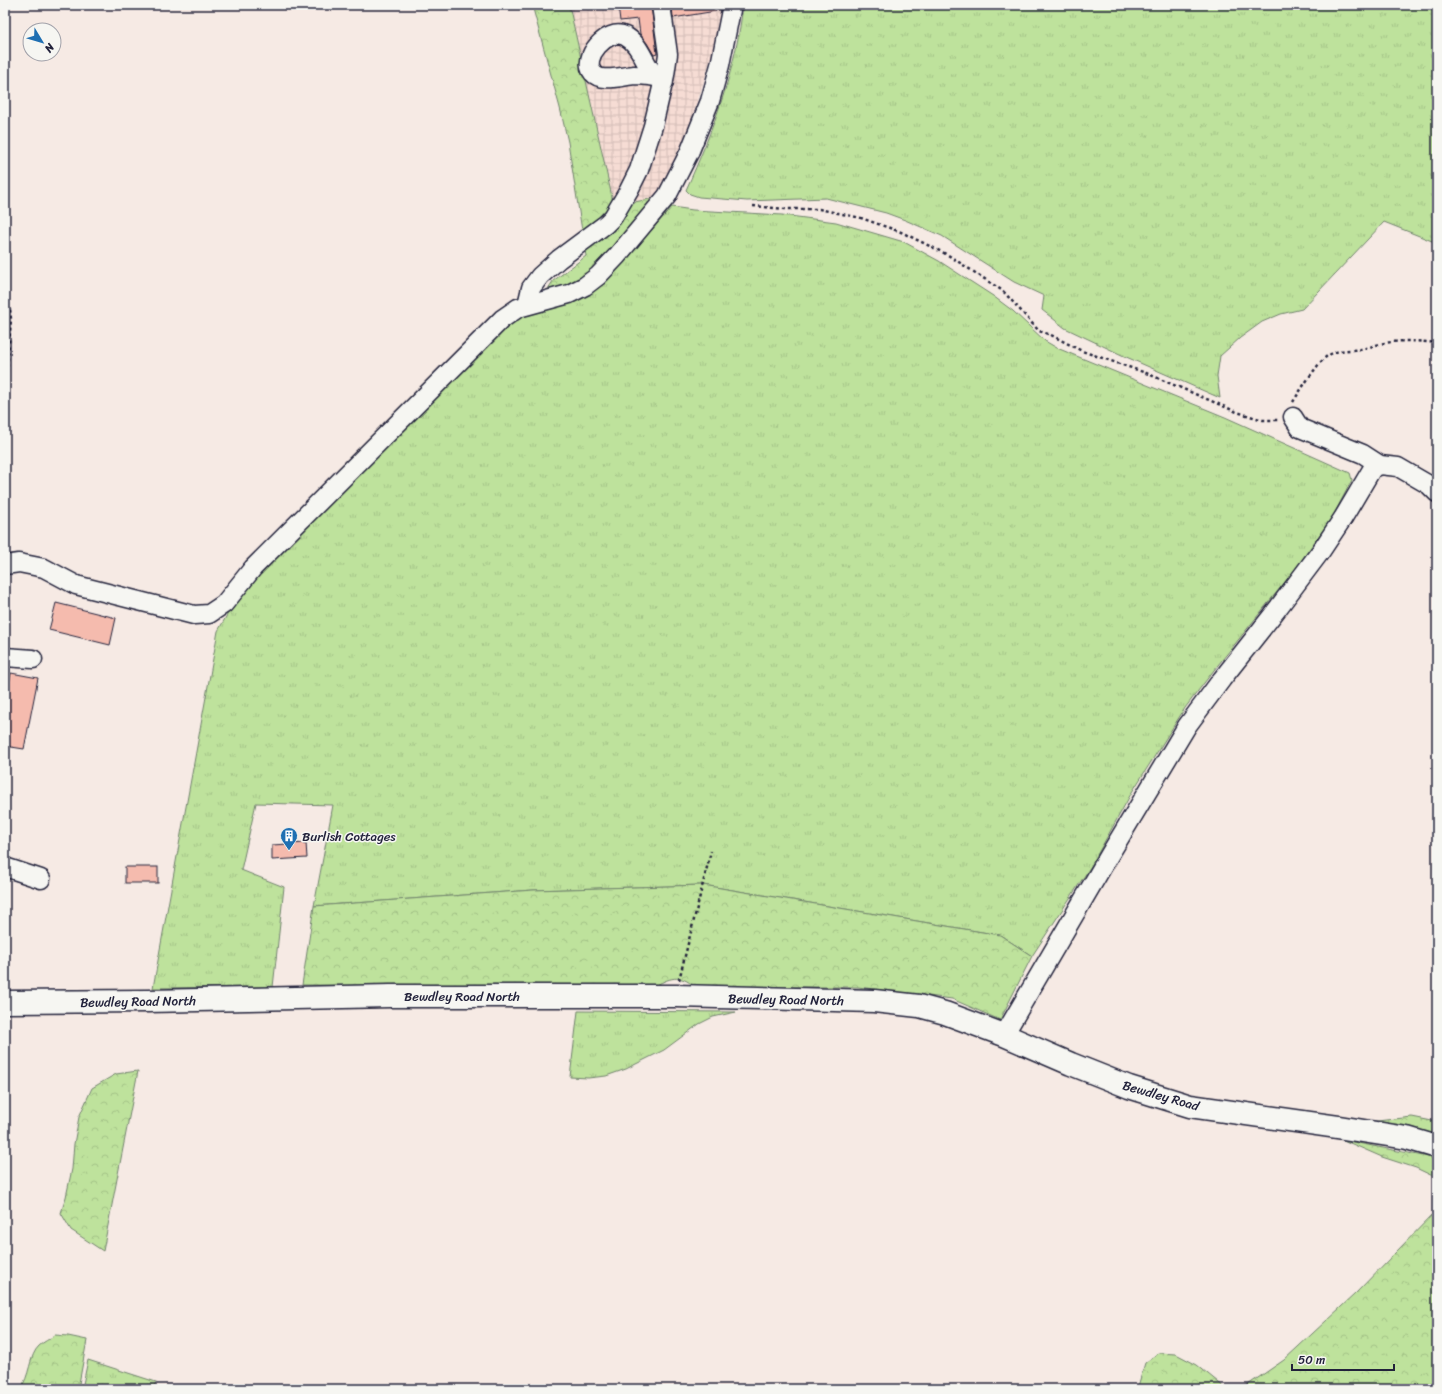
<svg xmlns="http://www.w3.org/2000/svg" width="1442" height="1394" font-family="Sriracha,sans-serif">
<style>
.industrial{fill:url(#industrial-grid)}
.grass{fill:url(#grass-tufts);stroke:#70826c}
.forest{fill:url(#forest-crowns);stroke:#70826c}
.building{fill:#f5bbae;stroke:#22223b}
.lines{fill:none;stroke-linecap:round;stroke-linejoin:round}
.minor-casing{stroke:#22223b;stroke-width:21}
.major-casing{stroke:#22223b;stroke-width:25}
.path{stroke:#22223b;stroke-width:2.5;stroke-dasharray:3 3;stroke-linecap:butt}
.minor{stroke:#f6f6f2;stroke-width:18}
.major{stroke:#f6f6f2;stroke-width:22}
.labels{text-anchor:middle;stroke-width:3;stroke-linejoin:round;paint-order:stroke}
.poi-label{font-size:13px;fill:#22223b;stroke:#f6f6f2;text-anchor:start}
.street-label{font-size:13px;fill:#22223b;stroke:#f6f6f2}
</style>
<defs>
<pattern id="industrial-grid" width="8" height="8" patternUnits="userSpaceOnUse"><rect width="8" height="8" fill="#f6dcd4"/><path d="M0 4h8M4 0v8" fill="none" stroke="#d3bcb7"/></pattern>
<pattern id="grass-tufts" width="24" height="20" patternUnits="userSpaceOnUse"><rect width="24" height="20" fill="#bee29c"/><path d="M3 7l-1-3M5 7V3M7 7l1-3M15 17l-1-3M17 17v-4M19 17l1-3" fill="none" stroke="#a3c287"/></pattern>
<pattern id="forest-crowns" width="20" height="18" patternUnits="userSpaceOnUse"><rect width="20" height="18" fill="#bee29c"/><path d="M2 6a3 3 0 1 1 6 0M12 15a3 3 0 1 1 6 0" fill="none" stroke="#a3c287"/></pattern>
</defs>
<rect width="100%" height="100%" fill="#f6eae4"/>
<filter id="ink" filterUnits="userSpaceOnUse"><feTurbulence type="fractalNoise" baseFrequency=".025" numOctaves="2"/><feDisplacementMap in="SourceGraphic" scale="8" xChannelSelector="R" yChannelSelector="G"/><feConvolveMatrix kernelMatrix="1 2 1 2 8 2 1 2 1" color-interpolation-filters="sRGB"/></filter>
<g filter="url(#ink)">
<polygon class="industrial" points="569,5 725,5 726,10 686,138 660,197 614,206"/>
<g class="grass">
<path d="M743,5H1437V243L1384,222L1302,309L1281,314L1262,322L1240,338L1220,356L1217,376L1220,398L1124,356L1065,328L1042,310L1044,296L1014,282L942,236L905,220L886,213L826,198L747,201L699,197L690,194L686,190C713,130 736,70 743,5Z"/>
<polygon points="672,207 693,210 782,215 836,222 904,242 939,261 993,296 1013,311 1045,341 1057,348 1225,417 1350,473 1352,480 1333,516 1293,572 1214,670 1185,708 1132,792 1091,866 1032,956 1000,935 703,885 533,890 314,906 333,805 256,803 241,870 284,887 273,987 153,988 218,631 231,608 255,576 509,324 521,316 535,311 557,307 583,298 600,285 634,250"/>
<polygon points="578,1011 736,1012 713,1017 699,1024 664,1050 626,1069 606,1076 588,1078 570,1077"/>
<polygon points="88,1360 156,1382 153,1389 82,1389"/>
</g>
<g class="forest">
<polygon points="532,5 569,5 614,206 660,197 630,234 575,286 553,291 548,289 553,281 586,256 568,142 560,108"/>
<path d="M703,885L1000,935L1032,956L1000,1020L952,999L858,987H695C680,973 669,978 653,987L302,985L314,906L533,890Z"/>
<polygon points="138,1071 103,1251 71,1230 61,1213 66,1197 72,1169 74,1144 79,1117 92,1088 116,1074"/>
<polygon points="1412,1117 1437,1122 1437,1140 1341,1120 1377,1121"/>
<polygon points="1343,1140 1433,1158 1437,1159 1437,1178 1416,1168 1382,1157"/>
<polygon points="1437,1210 1437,1389 1242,1389 1284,1360 1355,1294"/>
<path d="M55,1335L68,1336L87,1340L78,1389H20C30,1377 29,1355 39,1346C43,1342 50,1339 55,1335Z"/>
<polygon points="1158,1353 1176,1354 1197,1365 1224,1387 1234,1389 1138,1389 1139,1383 1145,1363"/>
</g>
<g class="building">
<polygon points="618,5 651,5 657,54 654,55 647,43 640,34 638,19 620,21"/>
<polygon points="672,5 715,5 716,11 673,18"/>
<polygon points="56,603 116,618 110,645 49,630"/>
<polygon points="11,673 38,678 24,749 5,746 5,704"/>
<polygon points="306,843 307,858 272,860 272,845"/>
<rect x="125" y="867" width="33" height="16"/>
</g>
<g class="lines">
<defs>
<g id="minor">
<path d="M656,77C649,76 641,75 634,75C623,76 601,83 593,73C580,58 608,27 625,36C641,44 644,65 656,77C658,79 661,81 664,82"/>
<polyline points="527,305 531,288 540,276 559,259 606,224 613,217 629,190 639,170 653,126 665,75 668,54 661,5"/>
<polyline points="1293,417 1300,428 1363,454 1380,465 1398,467 1429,485 1437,493"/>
<polyline points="5,565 19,563 44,568 76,585 194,615 209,614 224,604 253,568 502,319 518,308 569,294 585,286 598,276 617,256 667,196 689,153 710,101 720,65 732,5"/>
<polyline points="5,657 33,659"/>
<polyline points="5,867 41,879"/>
<polyline points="1004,1035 1110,854 1187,726 1222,679 1275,612 1321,551 1343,518 1372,469 1380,465"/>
</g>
<polyline id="major" points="5,1002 148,1001 390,996 676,996 874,1001 919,1006 945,1013 1004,1035 1071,1064 1129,1087 1190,1106 1338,1127 1407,1138 1437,1147"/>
</defs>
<use href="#minor" class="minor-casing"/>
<use href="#major" class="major-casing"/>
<g class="path">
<polyline points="753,206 785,209 819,209 861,218 901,232 948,255 1003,291 1039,331 1051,335 1082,351 1146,373 1237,412 1263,420 1280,420"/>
<polyline points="5,311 10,309 11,319 5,395"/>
<path d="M1293,402C1300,391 1316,365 1326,357C1336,349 1348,351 1361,349C1369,348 1377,344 1385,343C1402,340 1419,341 1437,343"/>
<polyline points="679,980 711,851"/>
</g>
<use href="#minor" class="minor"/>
<use href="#major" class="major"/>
</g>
</g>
<defs>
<symbol id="building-pin" viewBox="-11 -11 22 30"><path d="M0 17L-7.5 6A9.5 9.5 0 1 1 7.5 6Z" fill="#1f6fb2" stroke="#f6f6f2"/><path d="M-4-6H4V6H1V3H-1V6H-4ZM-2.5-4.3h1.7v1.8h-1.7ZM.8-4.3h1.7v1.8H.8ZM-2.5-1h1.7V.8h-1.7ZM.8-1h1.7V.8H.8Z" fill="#fff"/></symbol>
</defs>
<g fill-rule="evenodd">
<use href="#building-pin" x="279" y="826" width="20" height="27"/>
</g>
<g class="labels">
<g class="poi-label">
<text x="302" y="841">Burlish Cottages</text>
</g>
<g class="street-label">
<text x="462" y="1001">Bewdley Road North</text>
<text transform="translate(786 999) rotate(1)" y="5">Bewdley Road North</text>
<text transform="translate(138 1001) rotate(-1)" y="5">Bewdley Road North</text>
<text transform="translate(1161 1095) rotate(16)" y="5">Bewdley Road</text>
</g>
</g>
<rect width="1442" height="1394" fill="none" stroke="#f6f6f2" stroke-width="20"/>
<rect x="10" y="10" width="1422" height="1374" fill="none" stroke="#22223b" stroke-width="1.5" filter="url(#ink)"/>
<g transform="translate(42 42) rotate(128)"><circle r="19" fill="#f6f6f2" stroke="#a1a1a9"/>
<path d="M0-3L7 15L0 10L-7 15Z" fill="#1f6fb2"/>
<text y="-6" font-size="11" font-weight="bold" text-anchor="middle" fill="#22223b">N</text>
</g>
<path d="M1292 1364v6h102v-6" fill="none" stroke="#22223b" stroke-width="2"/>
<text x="1298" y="1364" font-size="12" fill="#22223b" stroke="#f6f6f2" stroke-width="3" paint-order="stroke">50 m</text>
</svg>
